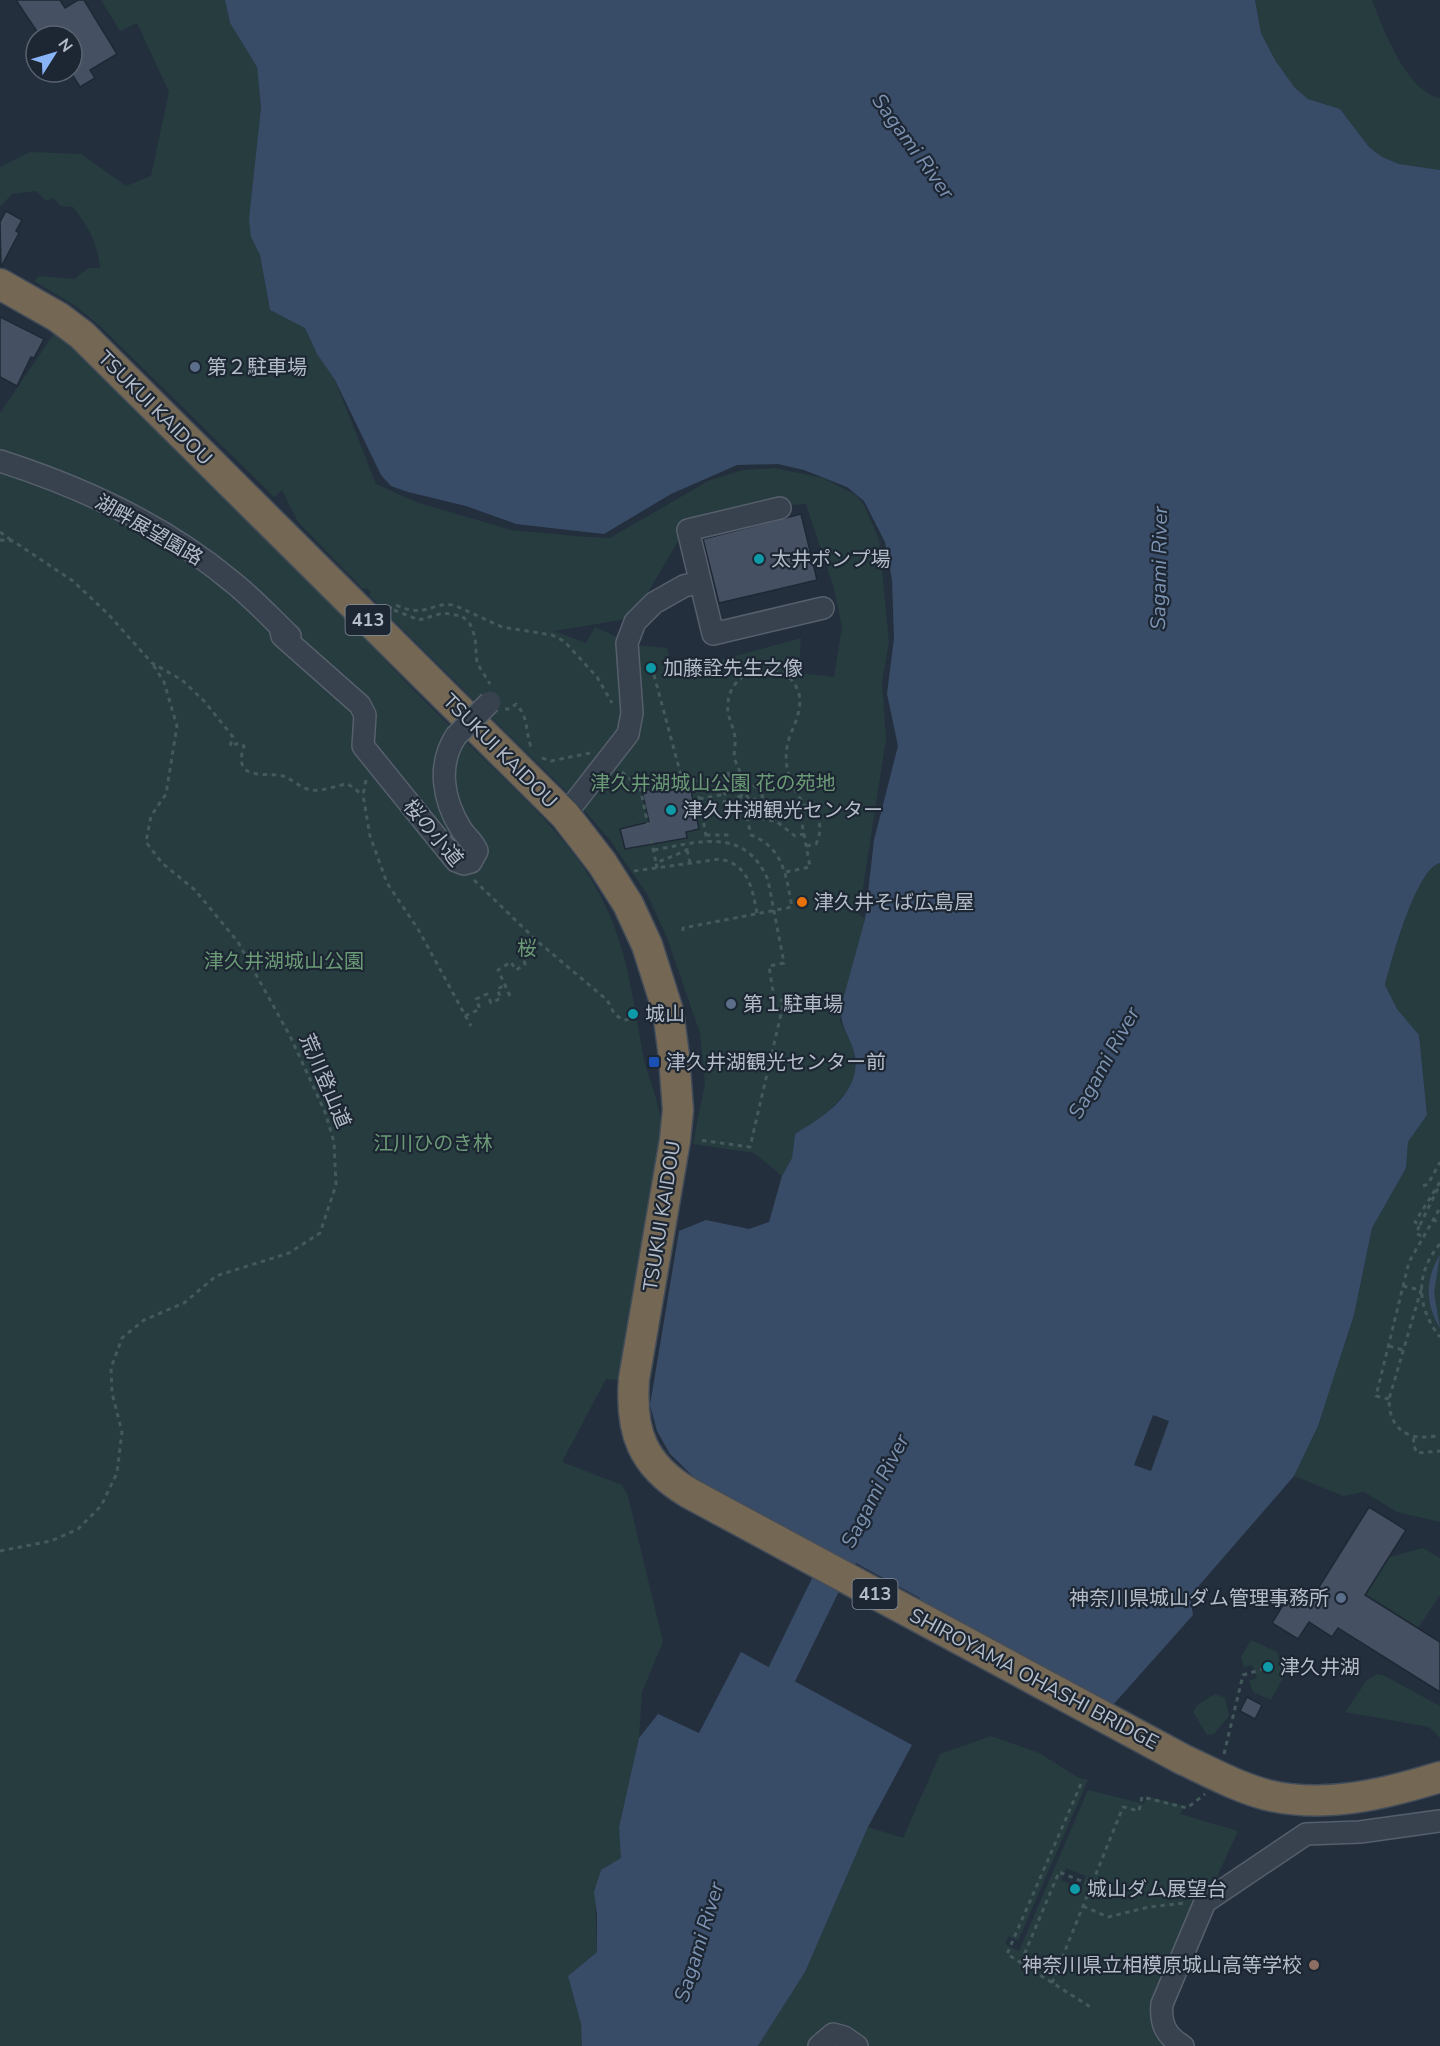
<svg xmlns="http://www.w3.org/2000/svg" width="1440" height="2046" font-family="'Nunito Sans','Noto Sans JP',sans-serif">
  <rect width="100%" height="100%" fill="#242f3e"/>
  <!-- green -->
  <path fill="#263c3f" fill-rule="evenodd" d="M101,0h124l5,23 27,44 4,40 -10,130 9,17 10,56 35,17 12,27 18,26 41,104 40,18 95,28 76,7 23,1 98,-57 34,-11 32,-2 49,10 33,17 8,10 15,34 10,103 -7,39 4,58 -27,175 6,5 -25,101 13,28 3,30 -10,15 -23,24 -28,17 -3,24 -10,18 -28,-23 -61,-9 12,-61 -5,-50 -33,-95 -20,-44 -37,-54 -34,-39 -191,-189 -16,-17 2,-3 -4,-4 -4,1 -65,-67 -16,-32 -8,7 -171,-168 -26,-22 -43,-26 5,-5 35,3 15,-11h11c-3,-26 -11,-40 -27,-61l-12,-1 -9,-8 -6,3 -10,-10 -24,3 -12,13v-40l30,-15 51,2 45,32 25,-10 18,-84 -32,-69 -17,8zM806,504l27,81 9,42 -8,50 -35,-4 2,-35 -127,35 -7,-25 -33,-3 -39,-18 -9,16 -32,-12 79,-13 57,-97 64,-13z
    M1255,0h117c11,29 35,92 68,98v72l-41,-6 -17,-7 -13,-10 -29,-38 -32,-10 -13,-11 -20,-28 -14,-27z
    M55,332l56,52 253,253c39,44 82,85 125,127 46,45 96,91 121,152 18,42 24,89 32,133 4,27 21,57 19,84l-42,247 -13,-1 -44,83 60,23 6,11 35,146 -21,50 -3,46 -20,89 3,31 -21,12c-9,28 -4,53 -4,82l-29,24 13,48 1,22h-582v-1633z
    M1440,863v659l-43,-10 -33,-20 -21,4 -49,-20 24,-50 36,-111 18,-87 34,-60 2,-26 19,-27 -8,-80 -22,-26 -12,-24c6,-23 31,-117 55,-122z
    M1423,1548l17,10v37l-22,33 -53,-33 24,-38z
    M1251,1640l26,12 8,22 -14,26 -18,-8 -4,-11 8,-3 -5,-13 -8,2 -3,-10z
    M1377,1674l6,1 57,31v32l-11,-11 -84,-15 22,-32z
    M1215,1694l10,4 4,18 -15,18 -7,1 -14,-23 4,-7z
    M991,1736l48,17 40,25 9,2 -70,161 -9,-5 -4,8 14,7 69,-161 56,14 3,-8 38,10 -5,8 58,17 -84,183 19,32h-415l47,-74 63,-145 35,11 37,-84zM1066,1868l20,8 -5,13 -20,-9z"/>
  <!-- water -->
  <path fill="#394c67" d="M225,0h1030l6,33 14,27 20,28 13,11 32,10 29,38 13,10 17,7 41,6v693c-24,5 -49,99 -55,122l12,24 22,26 8,80 -19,27 -2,26 -34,60 -18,87 -36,111 -24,50 -104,120 3,19 -81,91 -193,-105 1,-3 -64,-35 -2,3 -155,-84 -29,-28 -13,-23 -7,-26 29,-174 27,-11 43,9 20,-7 13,-46 10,-18 3,-24c32,-19 73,-46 57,-88 -6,-15 -12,-23 -11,-39l24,-88 9,-79 24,-94 -11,-52 7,-56 -2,-58 -7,-38 -21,-41 -17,-14 -43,-17 -26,-6 -41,1 -66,29 -67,40 -88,-10 -50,-18 -58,-14 -17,-6 -10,-11 -46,-95 -18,-26 -12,-26 -35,-18 -10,-55 -9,-18 -2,-18 12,-111 -4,-41 -27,-44z
    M1440,1255l-6,38 6,35c-15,-24 -15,-50 0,-73z
    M741,1652l171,93 -44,82 -63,145 -47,74h-176l-1,-22 -13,-48 29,-24v-37l-3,-23 7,-22 20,-12 -2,-31 20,-89 19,-24 41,19z"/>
  <!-- pier -->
  <path fill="#242f3e" d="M1153,1415l16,6 -18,50 -17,-6z"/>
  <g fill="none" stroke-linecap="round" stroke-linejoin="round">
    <!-- river -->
    <path stroke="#394c67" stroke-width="30" d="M769,1713l10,-33 65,-133"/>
  </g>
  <!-- building -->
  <path fill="#455162" stroke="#1f2835" stroke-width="1.5" d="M16,0h44l5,8 13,-8h6l33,54 -27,16 5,8 -15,9 -8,-13v-38h-32z
    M6,211l16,9 -6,11 3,2 -18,34 -1,-45z
    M0,317l44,22 -10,19 -3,-1 -14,29 -17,-9z
    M801,514l16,66 -98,23 -16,-64z
    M689,781l10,48 -13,3 1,6 -62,11 -5,-20 29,-7 -7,-31z
    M1369,1507l37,23 -41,65 75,47v50l-102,-64 -6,9 -23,-15 -11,17 -26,-16 21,-34 18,11z
    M1247,1697l15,8 -7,14 -15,-8z"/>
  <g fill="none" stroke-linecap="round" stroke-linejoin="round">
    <!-- minor casing -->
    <g stroke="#565f6c" stroke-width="24">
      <path id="minor" d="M0,461c81,26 164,64 230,119 22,17 40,37 60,56
        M780,508l-92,22 25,104 110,-26
        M280,627l2,9 78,69 5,10 -2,31 93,115 8,3 7,-2 6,-11c-3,-9 -11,-14 -16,-22 -18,-29 -24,-64 -5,-93
        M565,815l63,-81 4,-21 -5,-70 8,-21 19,-19 30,-17 16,-4
        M819,2046l14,-12 11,3 13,9
        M1183,2046c-17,-10 -23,-22 -21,-42l43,-102 101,-68 54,-2 80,-11"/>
    </g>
    <!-- highway casing -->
    <g stroke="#434c59" stroke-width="33">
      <path id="highway" d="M0,284l58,33 24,18 483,480 37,48 26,41 19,41 21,66 6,45 4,54 -3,30 -41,239c-4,53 8,86 55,114l493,266c28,13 55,28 85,36 58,14 118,-1 173,-18"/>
    </g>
    <!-- path -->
    <path stroke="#44595c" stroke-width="3" stroke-dasharray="4.5 4.5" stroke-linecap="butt" d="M0,532l11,8
      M0,540l13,1 60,40 35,33 44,49 30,17 23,22 28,35 -3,9 9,-3 5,3c-13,39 27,24 42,31 8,4 15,11 25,13 12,2 25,-5 37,-6l15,11
      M388,609l8,-4c31,14 33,-3 58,0l48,22 50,8 12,6 33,36 15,26
      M394,610l25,10 24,-7 19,3 8,8 5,13 2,26 13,21
      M654,675l28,104
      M505,709h5l6,-5c13,14 9,26 15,43
      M542,758l9,3 39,-8
      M622,772l18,15 55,-10 12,64
      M728,772l9,25 9,-2 5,6 13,-5
      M716,775l9,19 -2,22
      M366,780l-3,15 7,41 17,47 31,46 53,97
      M720,781l10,-5
      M753,785c10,7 16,18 9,30l3,5 11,1 19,15 9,-2
      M640,787l9,43
      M699,799l26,-5
      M706,835h25
      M651,839l5,24
      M654,850c45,-8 91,-24 114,30l16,83 -15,3 5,32 10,3 -34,146 -51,-7
      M687,850l3,13
      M657,868l-1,-5 31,-13v-5
      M634,871l86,-12c29,6 32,29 37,54
      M786,872l24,-5 -11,-60 11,-2c10,12 13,24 6,39l-10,2
      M474,880l62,60 71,60 8,15 9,5 18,-3
      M683,931v-3l109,-21c-6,-31 -8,-59 -41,-72l-4,-17 -10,-11c10,-22 6,-27 -2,-47 -2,-7 1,-16 0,-23 -2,-13 -9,-21 -7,-35 4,-37 60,-47 71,-8 3,14 -3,27 -8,39 -11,28 -2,50 14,73
      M510,996l-12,-26 13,-8 5,8 9,-6 -5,-15 12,-13
      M465,1016l15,-7 -4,-10 11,-5 4,9 10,-5 -4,-9 8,-4
      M1423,1186l5,-2 12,-22
      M1433,1219l7,5
      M1420,1225l20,-41
      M1421,1236l-5,-3 4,-8 -5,-3 25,-40
      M1440,1244c-25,29 -24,63 0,93
      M1403,1286l18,4 -32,109c0,33 22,43 51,36
      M1389,1346l14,4
      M1389,1399l-13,-3 33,-134 31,-54
      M1414,1438l-1,6 4,9 23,-2
      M0,1551l51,-10 27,-12 23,-23 16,-33 5,-41 -10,-39 -1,-25 11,-30 22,-18 40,-17 32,-27 73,-23 31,-20 16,-48 -2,-43 -9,-30 -35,-76 -52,-94 -43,-52 -33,-27 -16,-21 5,-26 15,-22 11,-68 -13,-44 -12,-19
      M1224,1754l19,-79 20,-6
      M1081,1784l-74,170 85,54
      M1083,1906l25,11 41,-10 36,-4
      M1021,1962l38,-90 32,13
      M1052,1983l71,-176 16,4 3,-14 45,11 18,-14"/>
    <!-- minor -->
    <use href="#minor" stroke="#38414e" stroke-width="21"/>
    <!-- highway -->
    <use href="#highway" stroke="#746855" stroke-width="30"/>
    <!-- minor-bridge casing -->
    <g stroke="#565f6c" stroke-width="24" stroke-linecap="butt">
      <path id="minor-bridge" d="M456,736l34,-34"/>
    </g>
    <!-- minor-bridge -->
    <use href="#minor-bridge" stroke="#38414e" stroke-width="21"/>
  </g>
  <!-- markers -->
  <g fill="#5c6f8a" stroke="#1d2633" stroke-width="2">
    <circle cx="195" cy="367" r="6"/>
    <circle cx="731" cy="1004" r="6"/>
    <circle cx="1341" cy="1598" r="6"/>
  </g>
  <g fill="#0f9aa8" stroke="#1d2633" stroke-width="2">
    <circle cx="759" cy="559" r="6"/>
    <circle cx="651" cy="668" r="6"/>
    <circle cx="671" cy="810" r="6"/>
    <circle cx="633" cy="1014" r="6"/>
    <circle cx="1268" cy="1667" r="6"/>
    <circle cx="1075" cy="1889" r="6"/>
  </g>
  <circle fill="#e8710a" stroke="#1d2633" stroke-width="2" cx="802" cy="902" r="6"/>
  <rect fill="#1a4fb4" stroke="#1d2633" stroke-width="2" x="648" y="1056" width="12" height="12" rx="3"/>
  <circle fill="#8d6e63" stroke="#1d2633" stroke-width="2" cx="1314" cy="1965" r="6"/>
  <g text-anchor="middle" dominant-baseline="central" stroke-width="4.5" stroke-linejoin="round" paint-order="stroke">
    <!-- shield labels -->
    <g fill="#1d2633" stroke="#878f9c" stroke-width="1.5">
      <rect x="345.5" y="605" width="45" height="30" rx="4.5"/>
      <rect x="852.5" y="1579" width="45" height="30" rx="4.5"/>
    </g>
    <g font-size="18" font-weight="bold" fill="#b4bcc9">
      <text x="368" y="620">413</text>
      <text x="875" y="1594">413</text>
    </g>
    <!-- poi labels -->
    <g font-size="20" fill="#b4bcc9" stroke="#1d2633" text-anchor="start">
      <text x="207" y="367">第２駐車場</text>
      <text x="771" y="559">太井ポンプ場</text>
      <text x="663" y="668">加藤詮先生之像</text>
      <text x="683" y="810">津久井湖観光センター</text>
      <text x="814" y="902">津久井そば広島屋</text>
      <text x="743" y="1004">第１駐車場</text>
      <text x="645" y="1014">城山</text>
      <text x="666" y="1062">津久井湖観光センター前</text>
      <text x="1329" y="1598" text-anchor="end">神奈川県城山ダム管理事務所</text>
      <text x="1280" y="1667">津久井湖</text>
      <text x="1087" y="1889">城山ダム展望台</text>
      <text x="1302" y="1965" text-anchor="end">神奈川県立相模原城山高等学校</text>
    </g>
    <!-- street labels -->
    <g font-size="20" fill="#b4bcc9" stroke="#1d2633">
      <text transform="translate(155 408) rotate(45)">TSUKUI KAIDOU</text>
      <text transform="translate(149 530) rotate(30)">湖畔展望園路</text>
      <text transform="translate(500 751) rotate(45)">TSUKUI KAIDOU</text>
      <text transform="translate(433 833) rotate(50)">桜の小道</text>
      <text transform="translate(325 1081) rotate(67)">荒川登山道</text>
      <text transform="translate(662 1216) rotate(-81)">TSUKUI KAIDOU</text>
      <text transform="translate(1034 1679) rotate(28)">SHIROYAMA OHASHI BRIDGE</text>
    </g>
    <!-- park labels -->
    <g font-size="20" fill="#6b9a76" stroke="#1d2633">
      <text x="713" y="783">津久井湖城山公園 花の苑地</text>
      <text x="527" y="948">桜</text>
      <text x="284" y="961">津久井湖城山公園</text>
      <text x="433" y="1143">江川ひのき林</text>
    </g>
    <!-- water labels -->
    <g font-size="21" font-style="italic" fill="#7c92b1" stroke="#1d2633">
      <text transform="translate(913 146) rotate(54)">Sagami River</text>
      <text transform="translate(1159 568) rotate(-89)">Sagami River</text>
      <text transform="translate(1104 1063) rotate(-61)">Sagami River</text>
      <text transform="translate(875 1491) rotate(-63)">Sagami River</text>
      <text transform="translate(699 1942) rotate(-73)">Sagami River</text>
    </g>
  </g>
  <!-- north arrow -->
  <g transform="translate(54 54) rotate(53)"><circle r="28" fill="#1d2633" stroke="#59626f" stroke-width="1.5"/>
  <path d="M0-4.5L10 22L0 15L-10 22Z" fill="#8ab4f8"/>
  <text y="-9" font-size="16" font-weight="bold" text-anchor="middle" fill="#b4bcc9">N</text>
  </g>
</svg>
